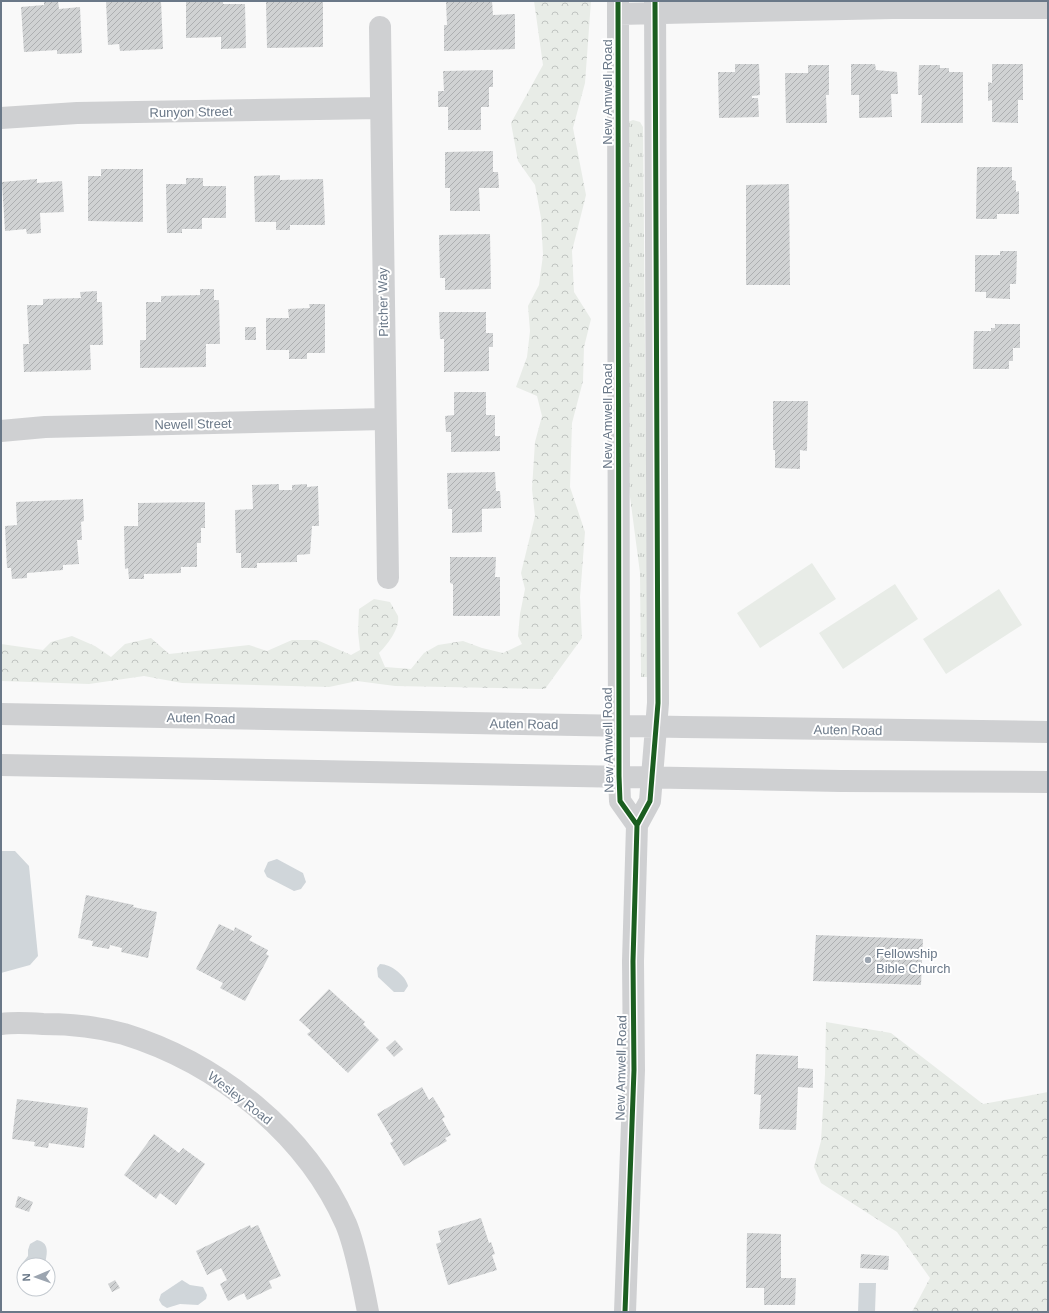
<svg xmlns="http://www.w3.org/2000/svg" width="1049" height="1313" font-family="Arial,sans-serif">
  <defs>
    <pattern id="grass-tufts" width="24" height="20" patternUnits="userSpaceOnUse"><rect width="24" height="20" fill="#e8ece7"/><path d="M3 7l-1-3M5 7V3M7 7l1-3M15 17l-1-3M17 17v-4M19 17l1-3" fill="none" stroke="#c0c4c1"/></pattern>
    <pattern id="forest-crowns" width="20" height="18" patternUnits="userSpaceOnUse"><rect width="20" height="18" fill="#e8ece7"/><path d="M2 6a3 3 0 1 1 6 0M12 15a3 3 0 1 1 6 0" fill="none" stroke="#c0c4c1"/></pattern>
    <pattern id="building-hatch" width="6" height="6" patternUnits="userSpaceOnUse"><rect width="6" height="6" fill="#d0d2d3"/><path d="M-1 1l2-2M0 6l6-6M5 7l2-2" fill="none" stroke="#adafb1"/></pattern>
  </defs>
  <rect width="100%" height="100%" fill="#f9f9f9"/>
  <!-- grass -->
  <path fill="url(#grass-tufts)" d="M633,120l7,2 3,5 5,550h-7l-1,-104 -11,-84 -1,-367z"/>
  <!-- forest -->
  <path fill="url(#forest-crowns)" d="M534,1h57l-6,82 -12,45 13,67 -14,56 2,41 17,27 -7,28 -1,34 -11,42 -2,64 15,45 -5,65 2,41 -37,51 -150,-3 -38,-5 -28,6 -147,-4 -38,-7 -55,8 -88,-3v-37l42,6 8,-8 21,-6 23,10 16,11 14,-13 26,-6 18,16 80,-9 18,6 25,-11h25l34,15 9,-5 -2,-18 1,-23 15,-10 16,3c2,4 6,10 8,14 2,13 -11,29 -19,37l6,14 26,2 13,-16 14,-8 25,-4 19,7 21,5 19,-9 -4,-8 2,-22 5,-25 -4,-16 14,-57 -3,-27 3,-47 7,-26 -5,-20 -21,-9 11,-30 3,-26 -2,-25 11,-21 4,-30 -2,-37 -6,-33 -17,-24 -7,-38 32,-58z
    M826,1022l65,11 92,71 65,-12v220h-136l18,-34 -33,-46 -76,-49 -7,-16 7,-26 4,-67z"/>
  <!-- pitch -->
  <path fill="#e8ece7" d="M812,563l24,36 -76,49 -23,-35z
    M895,584l23,35 -75,50 -24,-36z
    M999,589l23,36 -76,49 -23,-35z"/>
  <!-- water -->
  <path fill="#d0d6da" d="M1,851h14l14,15 9,90 -8,9 -29,8z
    M277,859l26,14 3,9 -5,7 -7,2 -27,-14 -3,-6 4,-9z
    M380,964c11,0 26,12 28,22l-4,6h-10l-16,-15 -1,-9z
    M37,1240c13,3 10,13 8,24l-21,1v8l-3,-8 7,-9v-6l2,-6z
    M182,1280l8,5 13,2 4,8 -1,4 -8,6 -18,-1 -13,4 -5,-3 -3,-5 2,-6z
    M859,1283h17l-1,29h-17z"/>
  <!-- building -->
  <path fill="url(#building-hatch)" d="M58,1l1,8 21,-2 2,46 -25,1v-4l-33,2 -3,-45 23,-2v-3z
    M106,1h55l2,48 -43,2 -1,-7 -11,1z
    M186,1h37v3h22l1,44 -25,1v-12l-35,1z
    M266,1h57v46l-56,1z
    M446,1h46l1,14 22,-1v35l-71,2v-26h3z
    M735,64h24l1,31 -8,1v2h6l1,19 -40,1 -1,-46h17z
    M851,64h24l1,6 21,2 1,22h-7l1,23 -33,1v-23h-8z
    M992,64h31v36h-5v23l-26,-1v-22l-4,1v-19l4,1z
    M808,65h21v30h-3l1,28h-41l-1,-50h23z
    M919,65h21v3h9v4h14v51h-42l1,-28h-4z
    M493,70v17h-4v20h-8v23h-33v-23h-10v-16h6l-1,-20z
    M493,151v21h5l1,16h-20l1,23h-30v-23h-5v-36z
    M977,167h35v13l4,1v11l3,-1v23h-22v5h-21z
    M101,169h42v53l-55,-1v-45h13z
    M280,175v5l43,-1 2,46h-35v5h-14v-8h-21l-1,-46z
    M186,178h17v8h23v32h-24v11h-20v4h-15l-1,-49h20z
    M37,179v4l25,-2 2,31 -24,1 1,20 -14,1 -1,-5 -21,2 -3,-49z
    M789,184l1,101h-44v-100z
    M490,234l1,55 -46,1v-12h-5l-1,-43z
    M1000,251h17l-1,33h-6v15l-24,-1v-6h-11v-37h25z
    M200,289h14v11h5l1,44h-14v23l-66,1v-28h6v-38h15v-6l39,-1z
    M97,291v11h5l1,43h-13l1,25 -67,2 -1,-28h6l-2,-39h16v-6l38,-1 -1,-6z
    M309,304h16v49h-18v6h-18v-9h-23v-32h23l-1,-9 22,-1z
    M439,312h47v21h7v14h-4v24l-45,1v-33h-4z
    M995,324h25v24h-7v13h-4v8h-36l1,-38h17v-3h4z
    M245,327h11v13h-11z
    M454,392h32v23h9v21h5v15l-49,1v-20h-5l-1,-16 9,-1z
    M773,401h35l-1,50 -7,-1v19l-25,-1v-18h-2z
    M495,472l1,19h4l1,17 -19,1v23l-30,1v-24h-4l-1,-36z
    M279,484v6h13v-5l15,-1v3l11,-1 1,40h-7l-2,28 -13,1v7l-40,1v5h-16v-15h-5l-1,-43 18,-1 -1,-24z
    M83,499l1,22 -3,1 1,18h-5l2,24 -16,1v5l-36,3v5l-15,1 -1,-11h-4l-2,-42 12,-1 -1,-23z
    M205,502v26h-4v15h-4v24h-16v6l-37,1v5h-15l-1,-11 -3,1 -1,-43h14v-23z
    M450,557h46l-1,20h5v39h-47v-32l-3,-1z
    M86,895l48,10 -1,2 24,5 -9,46 -27,-6 1,-4 -12,-3 -1,4 -17,-3 1,-5 -15,-3z
    M219,924l15,7 1,-4 17,9 -3,4 19,10 -2,4 3,2 -24,45 -25,-13 3,-5 -27,-14z
    M816,935l107,4 -2,46 -108,-4z
    M329,989l36,33 -2,2 16,16 -31,33 -41,-39 4,-3 -12,-11z
    M395,1040l8,9 -9,8 -8,-9z
    M756,1054l42,2v12l15,1v19l-15,-1 -2,43 -37,-1 2,-34 -7,-1z
    M422,1087l7,13 4,-3 12,20 -3,2 9,16 -6,3 2,3 -43,25 -14,-23 3,-2 -16,-27z
    M17,1099l71,9 -4,40 -35,-5 -1,5 -14,-2 1,-4 -23,-3z
    M154,1134l25,19 4,-5 22,16 -29,41 -16,-12 -4,6 -32,-24z
    M18,1196l15,6 -4,10 -14,-5z
    M481,1218l8,25 2,-1 4,12 -3,1 5,15 -49,15 -12,-41 5,-2 -3,-11z
    M250,1225l1,3 7,-3 23,51 -12,5 3,7 -25,12 -3,-7 -16,8 -8,-17 7,-4 -6,-12 -14,7 -11,-24z
    M747,1233l34,1v44h15l-1,27h-31v-17h-18z
    M861,1254l28,2 -1,14 -28,-2z
    M115,1280l5,8 -8,4 -4,-8z"/>
  <g fill="none" stroke-linecap="round" stroke-linejoin="round">
    <!-- minor -->
    <path stroke="#cfd0d2" stroke-width="22" d="M618,1l1,775 1,25 17,24
      M618,14l275,-6h155
      M380,27l8,551
      M1,118l76,-5 304,-5
      M1,431l44,-4 340,-8
      M1,714l682,13 365,5
      M1,765l840,16 207,1
      M1,1024c14,-2 28,-1 42,0 27,0 56,3 81,10 94,29 182,99 222,190 10,24 17,62 22,88
      M625,1312l9,-242 -1,-109 4,-136 13,-24 8,-98 -3,-702"/>
    <!-- cycleway casing -->
    <g stroke="#fff" stroke-width="8">
      <path id="cycleway" d="M618,1l1,775 1,25 17,24
        M625,1312l9,-242 -1,-109 4,-136 13,-24 8,-98 -3,-702"/>
    </g>
    <!-- cycleway -->
    <use href="#cycleway" stroke="#1b5e20" stroke-width="5"/>
  </g>
  <!-- markers -->
  <circle fill="#9ca5b0" stroke="#fff" stroke-width="1.5" cx="868" cy="960" r="4"/>
  <g text-anchor="middle" dominant-baseline="central" stroke-width="4" stroke-linejoin="round" paint-order="stroke">
    <!-- street labels -->
    <g font-size="13" fill="#6a7888" stroke="#fff">
      <text transform="translate(607 92) rotate(-90)">New Amwell Road</text>
      <text transform="translate(191 112) rotate(-1)">Runyon Street</text>
      <text transform="translate(383 302) rotate(-91)">Pitcher Way</text>
      <text transform="translate(607 416) rotate(-90)">New Amwell Road</text>
      <text transform="translate(193 424) rotate(-1)">Newell Street</text>
      <text transform="translate(201 718) rotate(1)">Auten Road</text>
      <text transform="translate(524 724) rotate(1)">Auten Road</text>
      <text transform="translate(848 730) rotate(1)">Auten Road</text>
      <text transform="translate(608 740) rotate(-91)">New Amwell Road</text>
      <text transform="translate(621 1068) rotate(-89)">New Amwell Road</text>
      <text transform="translate(240 1098) rotate(38)">Wesley Road</text>
    </g>
    <!-- poi labels -->
    <g font-size="13" fill="#6a7888" stroke="#fff" text-anchor="start">
      <text x="876" y="953">Fellowship<tspan x="876" dy="15">Bible Church</tspan></text>
    </g>
  </g>
  <!-- border -->
  <rect width="1049" height="1313" fill="none" stroke="#6a7888" stroke-width="4"/>
  <!-- north arrow -->
  <g transform="translate(36 1277) rotate(268)"><circle r="19" fill="#ffffff" stroke="#c3c9cf"/>
  <path d="M0-3L7 15L0 10L-7 15Z" fill="#9ca5b0"/>
  <text y="-6" font-size="11" font-weight="bold" text-anchor="middle" fill="#6a7888">N</text>
  </g>
</svg>
